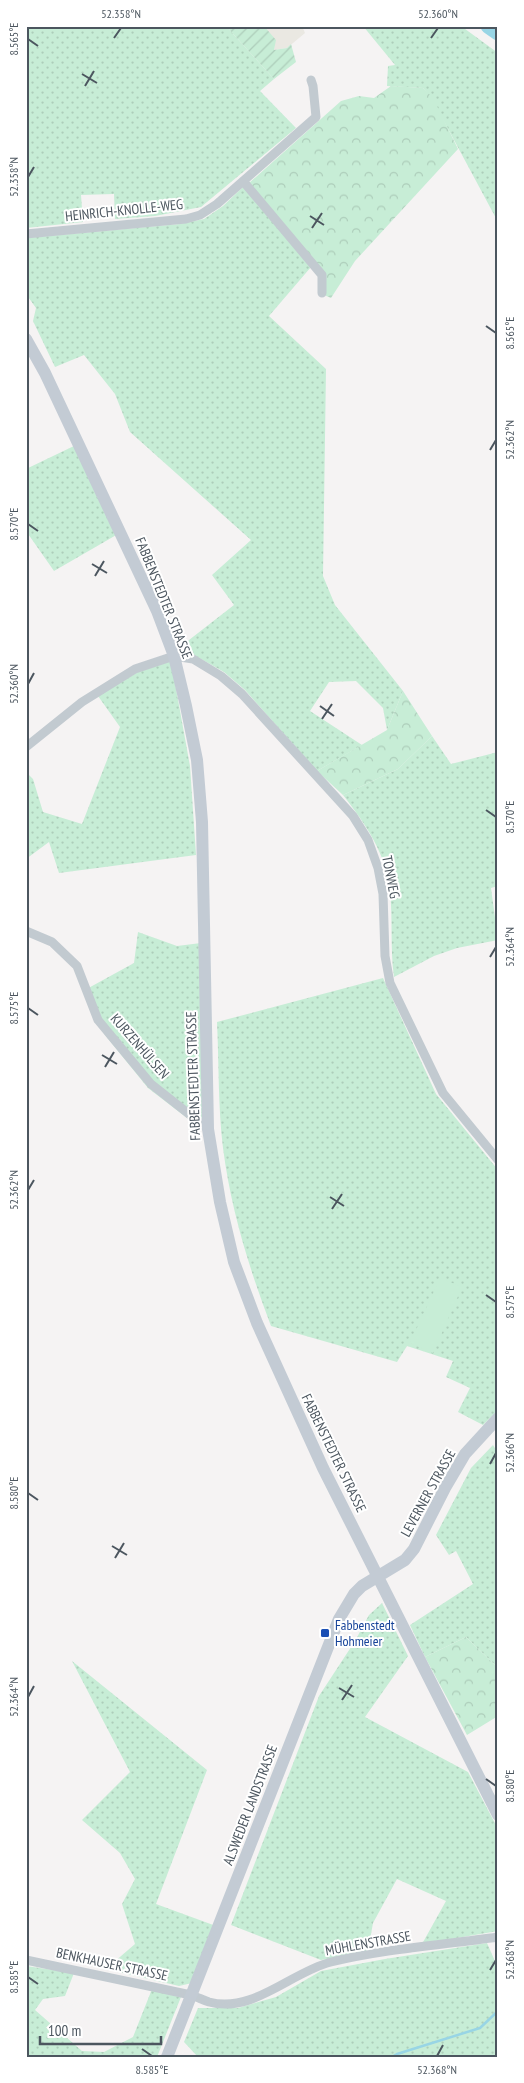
<svg xmlns="http://www.w3.org/2000/svg" width="524" height="2083" font-family="'PT Sans Narrow',sans-serif">
  <defs>
    <pattern id="grass-dots" width="8" height="8" patternUnits="userSpaceOnUse" patternTransform="scale(1.25)"><rect width="8" height="8" fill="#c7edd6"/><path d="M2 2h.1M6 6h.1" fill="none" stroke="#adcdba" stroke-width="1.8" stroke-linecap="round"/></pattern>
    <pattern id="forest-crowns" width="20" height="18" patternUnits="userSpaceOnUse" patternTransform="scale(1.25)"><rect width="20" height="18" fill="#c7edd6"/><path d="M2 6a3 3 0 1 1 6 0M12 15a3 3 0 1 1 6 0" fill="none" stroke="#adcdba"/></pattern>
    <pattern id="garden-furrows" width="10" height="10" patternUnits="userSpaceOnUse" patternTransform="scale(1.25)"><rect width="10" height="10" fill="#c7edd6"/><path d="M-1 1l2-2M0 10L10 0M9 11l2-2" fill="none" stroke="#adcdba"/></pattern>
  </defs>
  <rect width="100%" height="100%" fill="#f5f3f3"/>
  <!-- commercial -->
  <path fill="#eae8e2" d="M264,26h38l3,7 -18,15 -13,2 1,-10z"/>
  <!-- grass -->
  <path fill="url(#grass-dots)" d="M26,26h200l48,53 -14,12 36,37 -95,79 -46,9 -40,3 -1,-25 -33,1 2,27 -57,6z
    M363,26h98l37,27v169l-66,-123 -9,-11 -36,-2 1,-20 7,-1z
    M244,186l67,81 -42,49 57,53 -3,207 12,29 68,86 -16,39 -4,-22 -27,-27 -27,1 -19,29 52,34 -45,26 -72,-81 -21,-18 -44,-25 54,-42 -22,-30 39,-35 -121,-108 -15,-38 -31,-39 -29,12 -22,-46 3,-13 -10,-14v-56l154,-14 24,-5 19,-13z
    M76,445l42,89 -64,37 -28,-40v-62z
    M171,661l19,105 6,89 -137,18 -10,-31 -23,17v-87l7,7 10,33 39,12 38,-97 -22,-31 40,-24z
    M432,736l19,28 47,-12v134l-7,2 7,52 -41,8 -23,8 -40,21c-4,-29 -1,-57 -4,-86 -3,-36 -25,-68 -47,-96l55,-26z
    M138,932l39,14 24,-3 3,177 -8,5 -48,-37 -43,-53 -22,-44 51,-28z
    M383,978l53,116 62,76v240l-15,15 -25,-13 12,-24 -24,-11 7,-16 -46,-15 -10,16 -126,-36c-22,-58 -40,-116 -48,-178 -5,-41 -4,-84 -6,-126z
    M493,1445l5,8v215l-32,-31 -41,20 -15,-32 63,-41 -17,-33 -7,4 -13,-20 35,-67z
    M382,1603l26,53 -43,61 103,55 30,57v102l-76,13 24,-43 -49,-22 -24,44 -5,28 -47,9 -90,-35 88,-229 36,-55 14,-26z
    M72,1661l135,109 -51,134 60,22 -24,57 -13,3 -73,-17 29,-25 -13,-40 13,-25 -15,-26 -38,-33 48,-48z
    M487,1943l11,25v89h-300l-14,-15 14,-34h40l38,-11 45,-26 64,-12z
    M26,1966l48,7 -9,23 -22,3 -8,11 47,41 22,1 29,-15 19,-48 29,8 -24,60h-131z"/>
  <!-- forest -->
  <path fill="url(#forest-crowns)" d="M391,86l32,2 10,10 25,51 -103,112 -24,37 -7,-3v-19l-76,-92 93,-83 18,-5 15,2z
    M403,691l29,45 -34,33 -55,26 -26,-24 70,-41z
    M466,1637l32,31v48l-31,19 -42,-78z"/>
  <!-- garden -->
  <path fill="url(#garden-furrows)" d="M226,26h38l12,14 -2,10 13,-2 4,-4 5,18 -22,17z"/>
  <!-- pitch -->
  <path fill="#c7edd6" d="M440,1278l22,9 -29,66 -23,-10z"/>
  <g fill="none" stroke-linecap="round" stroke-linejoin="round">
    <!-- stream -->
    <path stroke="#98d5e5" stroke-width="2.5" d="M392,2057l5,-3 83,-26 18,-17"/>
    <!-- river -->
    <path stroke="#98d5e5" stroke-width="15" d="M488,26l10,7"/>
    <!-- street -->
    <path stroke="#c2cad0" stroke-width="9" d="M243,181l79,94v18
      M26,234l160,-15 14,-4 17,-11 99,-87 -3,-31 -2,-6
      M26,747l56,-45 53,-33 39,-13 19,3 28,17 21,18 111,122 15,24 10,28 5,26 2,62 5,27 53,110 55,67
      M26,931l26,11 25,24 21,54 53,64 57,45
      M26,1960l165,35c6,2 12,5 18,7 44,12 82,-30 122,-40 54,-13 111,-17 167,-25"/>
    <!-- secondary -->
    <path stroke="#c3cbd4" stroke-width="12" d="M26,339l19,34 112,238 17,45 12,50 11,54 5,62 6,307 12,73 14,60 23,61 66,145 175,347
      M167,2057l172,-438 15,-25 8,-8 43,-26 9,-11 31,-61 20,-34 33,-36"/>
  </g>
  <!-- ticks -->
  <path fill="none" stroke="#4c565f" stroke-width="2" d="M114,38l7,-10M431,38l7,-10M28,39l10,7M82,74l15,9M85,86l9,-15M28,177l6,-10M310,216l14,9M312,228l10,-15M486,326l10,7M490,450l6,-10M28,524l10,7M92,564l15,9M95,576l9,-15M28,684l6,-11M320,706l14,10M322,719l10,-15M486,810l10,7M490,957l6,-10M28,1008l10,7M102,1055l15,9M105,1067l9,-15M28,1190l6,-10M330,1197l14,9M332,1209l10,-15M486,1295l10,7M490,1464l6,-11M28,1493l10,7M112,1546l15,9M115,1558l9,-15M339,1688l15,9M28,1697l6,-11M342,1700l10,-15M486,1779l10,7M490,1970l6,-10M28,1977l10,7M142,2049l10,7M437,2056l6,-11"/>
  <!-- markers -->
  <rect fill="#1a4fb4" stroke="#fff" stroke-width="2" x="320" y="1628" width="10" height="10" rx="2.5"/>
  <g text-anchor="middle" dominant-baseline="central" stroke-width="4" stroke-linejoin="round" paint-order="stroke">
    <!-- street labels -->
    <g font-size="14" fill="#4c565f" stroke="#fff">
      <text transform="translate(124 210) rotate(-6)">HEINRICH-KNOLLE-WEG</text>
      <text transform="translate(164 598) rotate(68)">FABBENSTEDTER STRASSE</text>
      <text transform="translate(391 877) rotate(79)">TONWEG</text>
      <text transform="translate(140 1046) rotate(49)">KURZENHÜLSEN</text>
      <text transform="translate(193 1076) rotate(-92)">FABBENSTEDTER STRASSE</text>
      <text transform="translate(334 1453) rotate(64)">FABBENSTEDTER STRASSE</text>
      <text transform="translate(428 1493) rotate(-61)">LEVERNER STRASSE</text>
      <text transform="translate(250 1805) rotate(-69)">ALSWEDER LANDSTRASSE</text>
      <text transform="translate(368 1943) rotate(-10)">MÜHLENSTRASSE</text>
      <text transform="translate(112 1964) rotate(12)">BENKHAUSER STRASSE</text>
    </g>
    <!-- transit labels -->
    <g font-size="14" fill="#164399" stroke="#fff" text-anchor="start">
      <text x="335" y="1625">Fabbenstedt<tspan x="335" dy="16">Hohmeier</tspan></text>
    </g>
  </g>
  <!-- border -->
  <rect width="524" height="2083" fill="none" stroke="#ffffff" stroke-width="55"/>
  <!-- scale -->
  <path d="M40 2036v8h121v-8" fill="none" stroke="#4c565f" stroke-width="2.5"/>
  <text x="48" y="2036" font-size="15" fill="#4c565f" stroke="#ffffff" stroke-width="4" paint-order="stroke">100 m</text>
  <rect x="28" y="28" width="468" height="2028" fill="none" stroke="#4c565f" stroke-width="2"/>
  <g font-size="12" text-anchor="middle" fill="#4c565f">
    <text x="121" y="18">52.358°N</text>
    <text x="438" y="18">52.360°N</text>
    <text transform="translate(14 39) rotate(-90)" y="4">8.565°E</text>
    <text transform="translate(14 177) rotate(-90)" y="4">52.358°N</text>
    <text transform="translate(510 333) rotate(-90)" y="4">8.565°E</text>
    <text transform="translate(510 440) rotate(-90)" y="4">52.362°N</text>
    <text transform="translate(14 524) rotate(-90)" y="4">8.570°E</text>
    <text transform="translate(14 684) rotate(-90)" y="4">52.360°N</text>
    <text transform="translate(510 817) rotate(-90)" y="4">8.570°E</text>
    <text transform="translate(510 947) rotate(-90)" y="4">52.364°N</text>
    <text transform="translate(14 1008) rotate(-90)" y="4">8.575°E</text>
    <text transform="translate(14 1190) rotate(-90)" y="4">52.362°N</text>
    <text transform="translate(510 1302) rotate(-90)" y="4">8.575°E</text>
    <text transform="translate(510 1453) rotate(-90)" y="4">52.366°N</text>
    <text transform="translate(14 1493) rotate(-90)" y="4">8.580°E</text>
    <text transform="translate(14 1697) rotate(-90)" y="4">52.364°N</text>
    <text transform="translate(510 1786) rotate(-90)" y="4">8.580°E</text>
    <text transform="translate(510 1960) rotate(-90)" y="4">52.368°N</text>
    <text transform="translate(14 1977) rotate(-90)" y="4">8.585°E</text>
    <text x="152" y="2074">8.585°E</text>
    <text x="437" y="2074">52.368°N</text>
  </g>
</svg>
